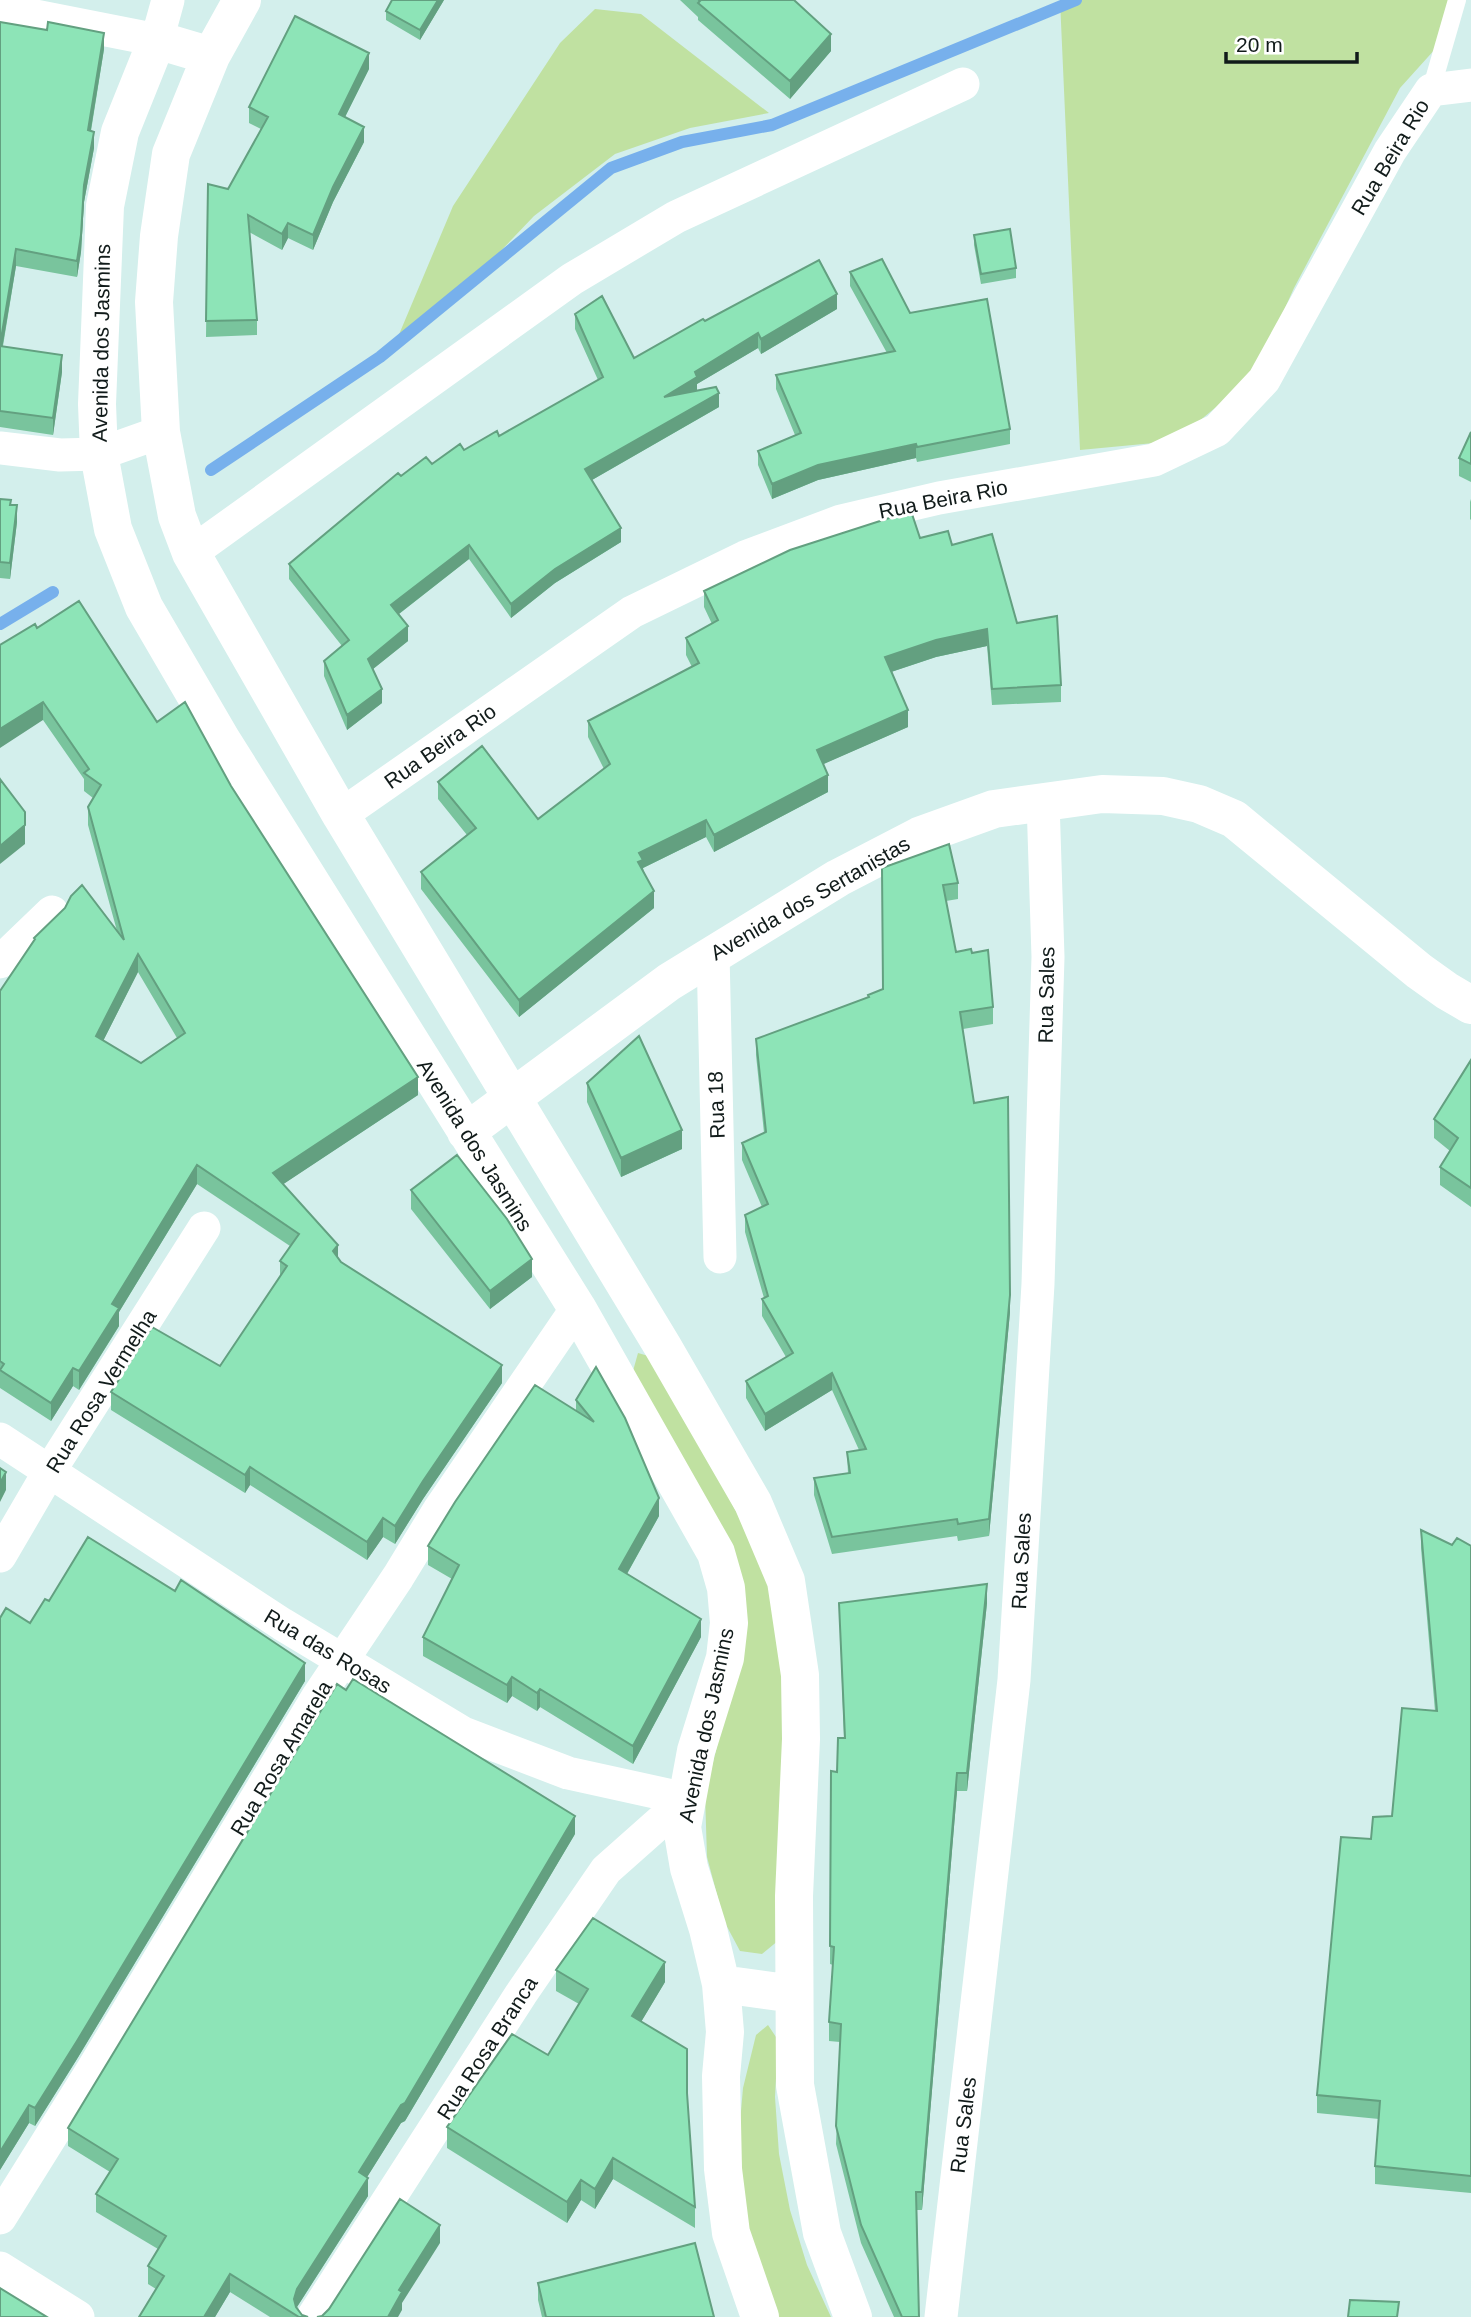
<svg xmlns="http://www.w3.org/2000/svg" width="1471" height="2317" font-family="Arial,sans-serif">
  <rect width="100%" height="100%" fill="#d3efec"/>
  <!-- green -->
  <path fill="#c0e1a1" d="M1060,0h391l-5,37 -46,51 -106,200 -39,87 -80,66 -95,9z
    M595,9l46,5 128,99 -79,15 -75,26 -81,62 -64,67 -75,61 58,-138 107,-163z
    M638,1353l14,4 120,220 12,89 -5,274 -17,14 -22,-3 -16,-30 -17,-64 -2,-63 33,-131 -105,-292z
    M768,2025l10,15 -3,57 4,57 11,56 17,55 24,52h-56l-29,-91 -7,-92 4,-46 13,-53z"/>
  <g fill="none" stroke-linecap="round" stroke-linejoin="round">
    <!-- stream -->
    <path stroke="#77b0ec" stroke-width="12" d="M211,470l169,-113 231,-189 71,-26 90,-17 304,-125
      M0,624l53,-32"/>
    <!-- lane -->
    <path stroke="#fff" stroke-width="18" d="M1431,90l26,-90"/>
    <!-- street -->
    <path stroke="#fff" stroke-width="33" d="M0,9l157,31 11,-40
      M0,448l60,7 39,-1 62,-22
      M191,553l381,-274 104,-62 287,-133
      M341,815l291,-203 113,-55 96,-36 98,-23 215,-38 63,-30 47,-50 126,-229 41,-61 40,-5
      M713,953l7,304
      M0,962l52,-50
      M0,1439l282,185 181,109 105,40 118,26
      M0,1556l49,-84 155,-244
      M0,2218l93,-149 224,-371 81,-121 41,-67 138,-202
      M0,2268l78,49
      M313,2317l208,-323 85,-124 80,-71
      M941,2317l73,-637 24,-396 10,-327 -5,-156"/>
    <!-- secondary -->
    <path stroke="#fff" stroke-width="38" d="M242,0l-31,56 -40,98 -12,82 -5,66 7,130 16,84 14,37 150,262 322,532 90,156 33,78 14,94 1,64 -7,157 1,189 27,148 31,84
      M211,56l-54,-16 -37,92 -15,74 -8,198 2,50 14,75 31,78 77,132 356,569 139,245 10,35 3,35 -4,35 -29,93 -14,76 7,41 19,61 13,55 4,48 -4,44 2,93 8,64 29,84
      M466,1132l203,-150 169,-104 81,-42 75,-27 108,-15 61,2 36,8 35,15 185,152 28,20 24,14
      M721,1984l73,10"/>
  </g>
  <!-- wall -->
  <path fill="#79c49d" fill-rule="evenodd" d="M444,0l-24,40 -34,-20v-9z
    M680,0h114l37,51 -41,48 -92,-79v-3z
    M0,22l104,27 -13,82 3,17 -10,54 -3,50 -4,25 -61,-11 -13,80 59,26 -9,63 -53,-8z
    M369,69l-24,48 19,25 -31,60 -20,48 -25,-12 -6,12 -33,-18 8,88v15l-51,2 2,-153 20,5 33,-60 -12,-6v-16z
    M974,235l42,33v10l-35,6 -7,-39z
    M850,272l60,41 100,116v15l-93,18 -1,-4 -98,22 -46,19 -14,-34v-14l37,-16 -19,-46v-14l111,-22 -37,-67z
    M837,309l-76,45 -3,-6 -61,36v6l22,17 -127,73 29,62 -66,41 -44,35 -42,-59 -70,55 9,27 -35,28 9,34 -35,27 -23,-54v-15l18,-15 -53,-67v-15l112,-88 98,-40 99,-56 -23,-51v-15l59,44 71,-37z
    M1471,432v50l-12,-6v-18z
    M0,499l11,6 6,17 -7,57 -10,-1z
    M1471,499v21l-1,-1v-17z
    M920,538l32,7 65,78 44,62v17l-69,3 -5,-59 -51,11 -45,15 17,55 -85,37 5,28 -114,60 -8,-15 -63,31 11,40 -135,109 -98,-128v-17l46,-37 -29,-36v-17l100,37 66,-50 -16,-32v-16l104,-54 -6,-12v-17l26,-14 -8,-17v-16z
    M37,628l120,94 74,64 187,309 -135,89 58,78 161,121 -79,116 -28,45 -12,-7 -16,23 -117,-75 -5,8 -134,-83v-18l109,-26 60,-88v-17l10,-15 -93,-62 -78,128v14l-40,64 -6,-4 -22,35 -51,-33v-397l34,-50v-3l83,-7 -29,-106v-18l5,-9 -9,-7v-12l-41,-59zM138,972l39,66 -36,25 -38,-22z
    M882,868l76,15v16l-12,2 10,51 37,55v17l-30,5 11,74 36,209 -21,224 -31,5 -1,-5 -125,18 -18,-59v-17l34,-4 -1,-22 12,-2 -27,-60 -67,41 -19,-33v-17l40,-24 -24,-41v-17l2,-1 -19,-66v-17l17,-8 -20,-47v-17l22,-10 -8,-78v-16l112,-42v-2l15,-6z
    M1471,1060v147l-31,-22v-18l10,-16 -16,-13v-19z
    M587,1083l95,66 -61,28 -34,-75z
    M411,1190l121,87 -42,32 -79,-100z
    M596,1367l63,149 -32,58 74,63 -68,127 -93,-57 -3,4 -25,-15 -5,7 -84,-47v-19l29,-58 -24,-14v-19l148,-135v-11z
    M1421,1530l31,15 19,1v647l-96,-9v-18l4,-47 -62,-6v-18l54,-256 21,-23 43,-105 -14,-163z
    M49,1601l256,80 -228,378 -42,67 -6,-3 -29,47v-552l30,5z
    M839,1603h148l-20,188h-10l-35,419h-5l2,107h-25l-33,-74 -25,-99 4,-102 -11,-1v-19l4,-57 -3,-1 1,-193 6,1 7,-34z
    M575,1834l-170,287 -4,2 -34,54 1,19 -71,111 5,8 6,2h-38l-40,-25 -15,25h-76l17,-28 -8,-5v-18l10,-17 -62,-37v-18l14,-22 -42,-26v-18z
    M556,1970l109,12 -24,40 46,71 8,114v21l-82,-49 -18,30 -14,-9 -14,23 -120,-75v-21l101,-72 31,-51 -23,-13z
    M538,2283l176,34h-172l-4,-17z"/>
  <!-- shaded-wall -->
  <path fill="#63a080" d="M438,0h6l-24,40v-10z
    M104,33v16l-16,98v-17z
    M831,34v17l-41,48v-18z
    M369,53v16l-30,60v-15z
    M364,127v15l-31,60 -20,48v-15l20,-48z
    M94,132v16l-10,54 -3,50 -4,25v-16l7,-76z
    M288,223v15l-6,12v-16z
    M16,249v17l-16,95v-16z
    M837,294v15l-76,45v-15z
    M758,333v15l-61,36v8l-33,5 31,-25z
    M62,355v17l-9,63v-17z
    M719,393v14l-134,77v-15z
    M916,444v14l-98,22 -46,19v-15l46,-19z
    M17,505v17l-7,57v-16z
    M621,528v14l-66,41 -44,35v-14l44,-35z
    M469,545v14l-78,61v-15z
    M408,626v15l-40,32v-14z
    M987,629v17l-51,11 -51,17v-17l51,-17z
    M382,689v14l-35,27v-15z
    M43,702v18l-43,28v-19z
    M908,710v17l-91,40v-17z
    M828,775v17l-114,60v-17z
    M706,820v17l-63,31v9l-5,-15 1,-9z
    M25,825v19l-25,20v-18z
    M654,891v17l-135,109v-17z
    M138,954v18l-42,83v-19z
    M418,1077v18l-145,96v-18z
    M682,1130v19l-61,28v-19z
    M197,1165v19l-78,128v14l-40,64v-19l33,-67z
    M338,1245v18l-5,-12z
    M532,1259v18l-42,32v-18z
    M1010,1295v17l-21,224v-17z
    M502,1365v18l-79,116 -28,45v-18l28,-45z
    M73,1368v18l-22,35v-18z
    M832,1373v17l-67,41v-17z
    M250,1467v18l-5,8v-18z
    M6,1472v18l-6,12v-19z
    M659,1498v18l-40,72v-19z
    M383,1518v19l-16,23v-18z
    M987,1584v19l-20,188v-18z
    M701,1619v18l-68,127v-18z
    M305,1663v18l-228,378 -42,67v-18z
    M512,1677v19l-5,7v-18z
    M540,1689v18l-3,4v-18z
    M957,1773v18l-35,419v-18z
    M575,1816v18l-170,287 -4,2 -42,67v-18z
    M665,1962v20l-33,55v-21z
    M29,2105v18l-29,47v-18z
    M613,2158v21l-18,30v-20z
    M368,2178v18l-71,111 -2,7 -1,-15 3,-10z
    M581,2180v20l-14,23v-21z
    M440,2225v18l-38,60v7l-4,7h-10l11,-27z
    M230,2274v18l-15,25h-11z"/>
  <!-- building -->
  <path fill="#8de4b7" stroke="#63a080" stroke-width="2" fill-rule="evenodd" d="M392,0h46l-18,30 -34,-19z
    M699,0h95l37,34 -41,47 -92,-78 2,-2z
    M295,16l74,37 -30,61 25,13 -31,60 -20,48 -25,-12 -6,11 -34,-19 9,105 -51,1 2,-137 20,5 40,-72 -19,-10z
    M0,22l47,8 1,-8 56,11 -16,97 6,2 -10,53 -3,50 -4,26 -61,-12 -16,96z
    M1010,229l6,39 -35,6 -7,-39z
    M882,259l28,54 77,-14 23,130 -93,18 -1,-3 -98,21 -46,19 -14,-33 43,-18 -25,-58 119,-24 -45,-79z
    M819,260l18,34 -76,45 -3,-6 -63,39 2,5 -33,20 52,-10 3,6 -134,76 36,59 -66,41 -44,35 -42,-59 -78,60 17,21 -40,33 14,30 -35,26 -23,-54 25,-21 -60,-76 109,-91 3,3 25,-19 6,7 28,-20 4,6 33,-19 2,5 104,-59 -28,-63 27,-18 32,62 69,-39 2,2z
    M0,346l62,9 -9,63 -53,-7z
    M1471,432v32l-12,-6z
    M0,499l11,1 -1,5h7l-7,58 -10,-1z
    M911,511l9,27 28,-7 4,14 40,-11 25,89 40,-7 4,69 -69,4 -5,-60 -51,11 -51,17 23,53 -91,40 11,25 -114,60 -8,-15 -67,33 4,7 -5,2 16,29 -135,109 -98,-128 55,-44 -38,-46 44,-36 56,73 72,-55 -22,-43 111,-58 -13,-25 32,-18 -14,-29 86,-41z
    M79,601l78,121 28,-20 46,84 187,291 -145,96 65,72 -5,6 8,11 161,103 -79,116 -28,45 -12,-8 -16,24 -117,-75 -5,8 -134,-83 41,-65 68,39 67,-100 -7,-5 19,-27 -102,-69 -85,139 7,4 -40,63 -6,-3 -22,35 -51,-33 4,-6 -4,-3v-370l35,-52 -1,-1 31,-30 6,-12 11,-11 42,55 -36,-133 13,-22 -17,-12 5,-4 -46,-67 -43,27v-84l35,-21 2,4zM138,954l47,79 -44,30 -45,-27z
    M0,779l25,33v13l-25,21z
    M949,844l9,39 -15,2 13,67 15,-3 1,4 16,-3 5,57 -33,5 14,91 34,-6 2,198 -21,224 -31,5 -1,-5 -125,18 -18,-59 36,-5 -3,-21 19,-3 -34,-76 -67,41 -19,-33 47,-28 -31,-54 6,-3 -23,-81 23,-11 -26,-61 24,-11 -10,-93 113,-42 -1,-2 15,-6 -1,-121z
    M639,1036l43,94 -61,28 -34,-75z
    M1471,1060v128l-31,-21 18,-29 -24,-19z
    M457,1155l50,64 25,40 -42,32 -79,-101z
    M596,1367l29,51 34,80 -40,71 82,50 -68,127 -93,-57 -3,4 -25,-16 -5,8 -84,-48 36,-72 -31,-19 27,-44 80,-117 59,37 -18,-22z
    M0,1468l6,4 -6,11z
    M1421,1530l31,15 5,-7 14,8v630l-96,-10 5,-65 -63,-6 24,-258 30,2 2,-22 19,-1 10,-108 35,3z
    M88,1537l87,54 6,-11 124,83 -228,378 -42,67 -6,-3 -29,47v-534l6,-10 24,15 15,-24 4,2z
    M987,1584l-20,189h-10l-35,419h-6l3,125h-17l-41,-92 -25,-99 5,-102 -12,-2 5,-75 -4,-1 1,-175 6,1 1,-34h7l-6,-135z
    M353,1679l222,137 -170,287 -4,2 -42,67 9,6 -71,111 -3,10 2,8 6,8 6,2h-9l-69,-43 -26,43h-65l25,-41 -16,-10 18,-30 -70,-42 22,-35 -50,-31 269,-444 9,6z
    M593,1918l72,44 -33,54 55,33v44l8,114 -82,-49 -18,31 -14,-9 -14,22 -120,-75 65,-93 36,21 40,-66 -32,-19z
    M400,2199l40,26 -41,65 3,2 -14,25h-71l5,-1 7,-7z
    M695,2243l19,74h-168l-8,-34z
    M0,2288l47,29h-47z
    M1350,2300l49,2 -2,15h-49z"/>
  <g text-anchor="middle" dominant-baseline="central" stroke-width="6" stroke-linejoin="round" paint-order="stroke">
    <!-- street labels -->
    <g font-size="21" fill="#111b1a" stroke="#fff">
      <text transform="translate(1390 157) rotate(-59)">Rua Beira Rio</text>
      <text transform="translate(101 343) rotate(-89)">Avenida dos Jasmins</text>
      <text transform="translate(943 499) rotate(-11)">Rua Beira Rio</text>
      <text transform="translate(440 746) rotate(-35)">Rua Beira Rio</text>
      <text transform="translate(810 898) rotate(-30)">Avenida dos Sertanistas</text>
      <text transform="translate(1046 995) rotate(-89)">Rua Sales</text>
      <text transform="translate(716 1105) rotate(-92)">Rua 18</text>
      <text transform="translate(475 1145) rotate(58)">Avenida dos Jasmins</text>
      <text transform="translate(101 1391) rotate(-58)">Rua Rosa Vermelha</text>
      <text transform="translate(1021 1561) rotate(-87)">Rua Sales</text>
      <text transform="translate(328 1651) rotate(31)">Rua das Rosas</text>
      <text transform="translate(706 1725) rotate(-78)">Avenida dos Jasmins</text>
      <text transform="translate(281 1758) rotate(-59)">Rua Rosa Amarela</text>
      <text transform="translate(487 2048) rotate(-57)">Rua Rosa Branca</text>
      <text transform="translate(963 2125) rotate(-83)">Rua Sales</text>
    </g>
  </g>
  <!-- scale -->
  <path d="M1226 52v10h131v-10" fill="none" stroke="#111b1a" stroke-width="3.5"/>
  <text x="1236" y="52" font-size="21" fill="#111b1a" stroke="#ffffff" stroke-width="5" paint-order="stroke">20 m</text>
</svg>
